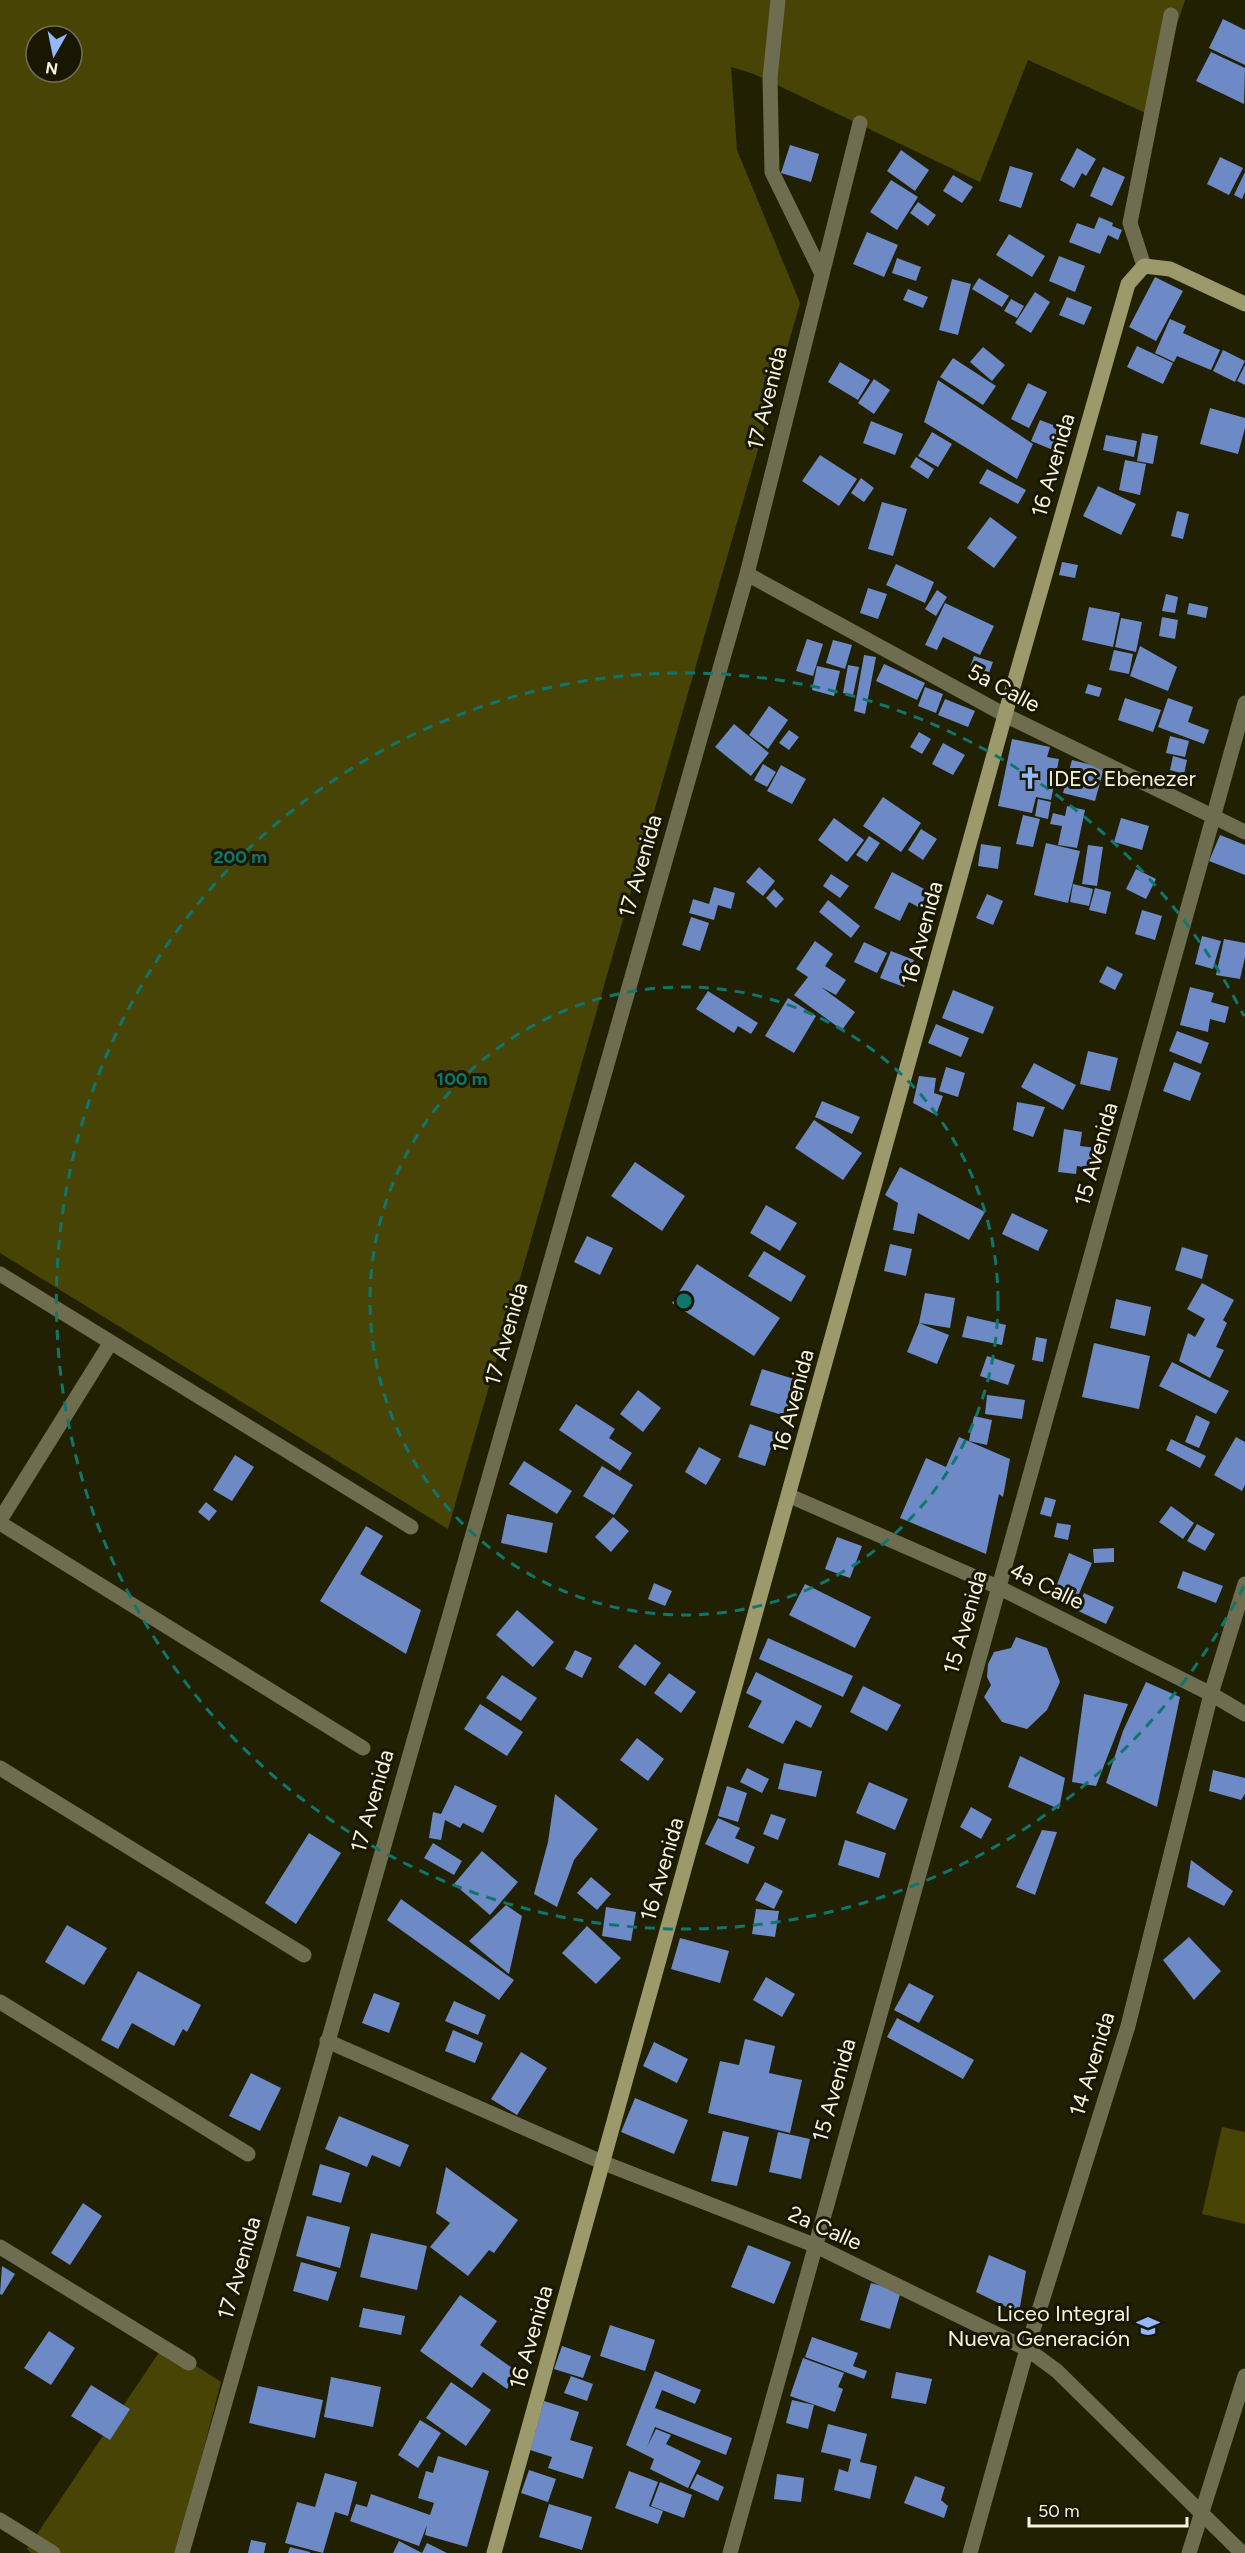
<svg xmlns="http://www.w3.org/2000/svg" width="1245" height="2553" font-family="Figtree,sans-serif">
  <rect width="100%" height="100%" fill="#222003"/>
  <!-- green -->
  <path fill="#484406" fill-rule="evenodd" d="M0,0h1185l-37,114 -120,-54 -48,122 -226,-108 -23,-7 6,83 63,153 -352,1226 -448,-276zM36,36h36v36h-36z
    M1222,2127l23,5v92l-43,-10z
    M164,2345l57,37 -44,171h-146l-4,-4z"/>
  <!-- building -->
  <path fill="#6d8ac6" d="M1223,19l22,11v35l-36,-17z
    M1211,52l34,16 -1,36 -48,-23z
    M790,145l29,9 -8,28 -30,-9z
    M1077,148l19,11 -10,17 -4,-3 -8,15 -14,-8z
    M901,150l28,20 -14,21 -28,-20z
    M1220,157l23,11 -14,27 -22,-11z
    M1010,166l23,7 -12,35 -22,-7z
    M1103,167l22,10 -13,29 -22,-10z
    M1245,172v20l-3,7 -8,-4z
    M953,175l20,12 -11,16 -19,-12z
    M891,180l27,17 -21,33 -27,-18z
    M918,202l18,13 -8,11 -18,-13z
    M1099,217l14,6 -1,3 10,4 -4,10 -10,-5 -8,19 -31,-12 8,-19 17,6z
    M867,232l31,13 -14,32 -31,-13z
    M1009,234l36,22 -13,21 -36,-22z
    M1059,256l26,10 -10,26 -26,-11z
    M897,258l24,9 -5,14 -24,-8z
    M1155,277l28,14 -27,50 -27,-14z
    M979,278l30,18 -7,11 -30,-18z
    M952,279l19,5 -13,51 -19,-5z
    M908,289l20,8 -5,11 -20,-8z
    M1035,292l15,10 -19,31 -16,-10z
    M1067,297l25,10 -8,18 -25,-10z
    M1011,299l13,7 -7,12 -13,-7z
    M1170,319l16,7 -3,7 37,17 -9,20 -34,-14 -3,6 -19,-9z
    M1137,346l36,17 -10,21 -36,-17z
    M983,347l22,18 -13,16 -22,-19z
    M1223,350l22,11 -10,21 -22,-11z
    M953,358l43,28 -13,19 -43,-28z
    M840,362l30,18 -12,20 -30,-18z
    M1245,365v20l-8,-4z
    M874,379l16,11 -16,24 -16,-11z
    M938,380l95,64 -16,35 -93,-57z
    M1028,383l19,9 -18,36 -18,-9z
    M1210,408l35,10v10l-7,26 -38,-10z
    M1040,420l21,8 -8,22 -22,-9z
    M871,421l32,13 -8,21 -32,-12z
    M932,432l20,12 -14,23 -20,-11z
    M1142,433l16,3 -5,28 -16,-3z
    M1106,435l31,6 -3,16 -31,-7z
    M820,455l37,24 -18,27 -37,-25z
    M916,457l18,12 -6,10 -18,-12z
    M1125,460l21,4 -6,31 -21,-5z
    M987,469l39,21 -8,14 -39,-21z
    M861,478l13,10 -10,14 -13,-9z
    M1098,486l38,18 -15,31 -38,-19z
    M882,502l25,7 -14,47 -25,-7z
    M1177,511l12,3 -6,25 -12,-3z
    M990,517l27,20 -23,31 -27,-20z
    M1062,562l16,3 -3,13 -16,-3z
    M896,564l38,18 -9,21 -39,-18z
    M868,588l19,6 -9,25 -18,-6z
    M937,590l10,7 -11,19 -11,-7z
    M1166,594l12,3 -3,16 -13,-2z
    M945,603l49,23 -14,29 -37,-18 -6,13 -12,-5z
    M1189,603l19,4 -2,11 -19,-4z
    M1089,607l31,6 -7,34 -31,-7z
    M1162,617l16,3 -3,19 -16,-3z
    M1121,618l21,4 -6,30 -21,-5z
    M807,639l16,5 -10,32 -17,-5z
    M833,640l19,5 -7,24 -19,-6z
    M1140,646l37,21 -9,24 -38,-15z
    M1114,650l19,4 -4,20 -20,-4z
    M864,655l12,2 -11,57 -11,-3z
    M974,656l19,6 -4,11 -19,-6z
    M884,664l41,19 -8,17 -41,-19z
    M848,665l11,2 -6,28 -10,-2z
    M817,666l23,5 -6,25 -22,-6z
    M1088,684l14,4 -3,9 -14,-4z
    M925,687l18,7 -7,19 -18,-7z
    M1125,698l36,12 -8,22 -35,-12z
    M1168,698l25,9 -5,15 21,8 -5,14 -46,-17z
    M945,699l30,12 -7,16 -30,-12z
    M769,706l19,14 -20,29 -19,-14z
    M734,724l35,29 -18,23 -36,-29z
    M789,730l10,7 -10,13 -10,-7z
    M919,732l12,7 -9,15 -12,-7z
    M1170,736l19,5 -4,16 -19,-4z
    M1012,739l38,8 -3,10 12,2 -8,41 -15,-3 -4,16 -34,-7z
    M943,743l22,12 -12,20 -21,-11z
    M1173,756l14,4 -3,14 -14,-4z
    M1072,760l32,8 -9,33 -32,-8z
    M763,764l13,8 -9,15 -13,-7z
    M781,765l25,14 -14,25 -25,-13z
    M883,797l38,26 -20,29 -38,-26z
    M1038,799l13,3 -3,17 -13,-3z
    M1067,806l18,4 -8,38 -19,-3 4,-19 -12,-2 3,-11 12,3z
    M1023,815l17,4 -7,28 -17,-3z
    M834,818l30,22 -17,22 -29,-22z
    M1121,818l28,8 -7,24 -28,-8z
    M921,829l16,10 -14,21 -15,-10z
    M1220,835l25,10v30l-36,-14z
    M869,836l11,7 -13,19 -11,-7z
    M1046,843l34,8 -12,52 -34,-8z
    M981,844l20,3 -3,22 -20,-3z
    M1088,845l15,2 -6,39 -15,-2z
    M759,867l16,14 -12,15 -17,-14z
    M1136,869l20,10 -10,20 -20,-10z
    M892,872l36,19 -8,17 -11,-6 -9,19 -26,-13z
    M831,874l18,12 -9,12 -17,-12z
    M1073,884l20,5 -4,17 -19,-4z
    M714,887l21,6 -4,16 -13,-4 -4,15 -25,-7 4,-14 16,5z
    M1095,888l16,4 -5,22 -17,-4z
    M774,889l10,10 -8,9 -10,-10z
    M987,894l16,7 -10,24 -17,-7z
    M828,900l32,26 -9,12 -32,-26z
    M1142,910l20,6 -7,24 -20,-6z
    M691,917l18,6 -9,28 -18,-6z
    M1202,936l19,5 -8,28 -18,-5z
    M1224,939l21,4v14l-5,22 -24,-4z
    M815,941l18,13 -8,12 21,14 -10,15 -15,-8 34,25 -13,18 -48,-35 14,-18 -12,-8z
    M864,942l23,11 -10,20 -23,-11z
    M891,951l23,9 -10,27 -24,-9z
    M1107,966l16,8 -8,16 -16,-8z
    M1190,987l24,6 -3,9 18,5 -4,16 -15,-4 -2,13 -28,-7z
    M953,990l41,17 -11,27 -41,-16z
    M708,991l50,32 -7,11 -13,-8 -4,7 -38,-24z
    M788,998l28,18 -22,37 -29,-17z
    M936,1024l33,14 -8,19 -33,-14z
    M1177,1031l32,12 -8,21 -32,-13z
    M1088,1051l30,7 -8,33 -30,-7z
    M1174,1062l27,11 -11,28 -27,-10z
    M1034,1063l42,22 -13,25 -42,-23z
    M946,1067l19,6 -7,24 -19,-6z
    M919,1076l17,2 -2,15 9,3 -7,19 -23,-12z
    M822,1101l38,16 -8,17 -37,-17z
    M1017,1102l28,5 -12,30 -20,-7z
    M814,1120l48,33 -19,27 -48,-32z
    M1064,1129l18,3 -2,14 17,2 -3,21 -17,-3 -1,8 -18,-2z
    M635,1162l50,34 -23,35 -51,-35z
    M900,1167l85,45 -16,28 -51,-27 -4,21 -21,-4 5,-27 -13,-8z
    M766,1205l31,18 -17,28 -30,-18z
    M1012,1213l36,17 -10,21 -36,-17z
    M587,1236l26,12 -13,27 -26,-13z
    M890,1244l22,5 -6,27 -22,-5z
    M1182,1247l26,8 -6,24 -27,-9z
    M764,1251l42,25 -15,26 -43,-26z
    M697,1264l83,54 -26,38 -82,-53z
    M1202,1283l32,17 -11,20 4,3 -11,24 8,3 -14,28 -31,-17 9,-28 7,4 10,-18 -18,-10z
    M925,1293l30,5 -5,30 -31,-5 30,12 -12,29 -30,-12 12,-29z
    M1116,1299l35,8 -6,29 -35,-8z
    M967,1316l39,9 -4,20 -40,-8z
    M1036,1337l11,2 -4,23 -11,-2z
    M1094,1343l56,13 -11,53 -57,-12z
    M987,1356l28,9 -7,20 -28,-9z
    M1172,1362l57,29 -13,23 -57,-28z
    M762,1369l35,11 -12,36 -35,-11z
    M638,1390l23,18 -18,24 -23,-18z
    M987,1395l38,5 -3,19 -37,-5z
    M576,1404l39,25 -6,9 23,15 -12,18 -61,-41z
    M1196,1415l14,7 -11,26 -14,-6z
    M974,1416l18,4 -5,25 -18,-4z
    M750,1424l26,9 -11,33 -27,-9z
    M959,1437l51,22 -7,38 -4,-3 -13,60 -86,-36 26,-60 20,9z
    M1236,1437l9,5v43l-3,6 -28,-16z
    M1171,1439l35,17 -6,12 -34,-18z
    M699,1447l22,12 -15,26 -21,-13z
    M235,1455l19,12 -22,34 -19,-11z
    M524,1461l48,30 -15,23 -48,-30z
    M602,1466l31,19 -19,30 -31,-19z
    M1045,1497l11,3 -5,17 -11,-3z
    M206,1502l11,9 -8,10 -11,-9z
    M1171,1506l23,17 -11,16 -24,-17z
    M507,1514l46,9 -6,30 -46,-10z
    M613,1517l16,14 -18,21 -16,-15z
    M1057,1523l14,2 -3,15 -14,-3z
    M1197,1524l18,10 -10,17 -18,-10z
    M366,1526l17,10 -23,38 61,36 -15,44 -86,-53z
    M837,1537l25,9 -12,32 -25,-9z
    M1114,1548v14l-20,1 -1,-14z
    M1069,1553l23,10 -14,33 -22,-9z
    M1183,1571l40,15 -7,17 -39,-15z
    M654,1583l18,8 -7,15 -17,-7z
    M805,1584l66,33 -16,31 -66,-33z
    M1084,1593l30,14 -8,17 -30,-14z
    M517,1610l37,32 -21,25 -37,-32z
    M1016,1637l31,11 13,34 -13,28 -20,19 -25,-7 -18,-25 7,-12 -4,-8 1,-13 6,-12 17,-4z
    M768,1638l85,38 -10,21 -84,-38z
    M635,1644l26,19 -16,23 -27,-19z
    M575,1650l17,8 -10,20 -17,-9z
    M756,1672l66,34 -11,22 -15,-8 -13,24 -35,-17 14,-26 -16,-8z
    M669,1673l27,19 -15,21 -27,-20z
    M502,1675l35,23 -16,23 -35,-23z
    M1146,1682l34,15 -23,110 -51,-24 17,-52z
    M863,1686l38,19 -14,26 -37,-19z
    M1084,1694l44,10 -32,82 -24,-4z
    M480,1704l43,28 -16,24 -43,-27z
    M637,1738l27,21 -16,22 -28,-21z
    M1020,1756l45,22 -6,31 -51,-22z
    M784,1763l38,8 -6,26 -38,-8z
    M747,1768l22,11 -7,14 -22,-11z
    M1213,1770l32,8v16l-4,6 -32,-9z
    M869,1782l39,17 -13,31 -39,-17z
    M455,1785l42,21 -14,27 -20,-10 -3,5 -15,-8 -4,20 -12,-2 4,-26 8,2z
    M727,1786l20,7 -9,29 -20,-6z
    M555,1794l43,35 -24,31 -17,47 -23,-13 14,-52z
    M971,1807l21,12 -11,20 -21,-12z
    M771,1814l15,5 -8,21 -15,-6z
    M718,1818l22,10 -5,10 20,9 -7,17 -43,-20z
    M1042,1830l15,2 -22,63 -19,-8z
    M309,1833l32,20 -45,71 -31,-21z
    M845,1840l41,13 -7,25 -41,-13z
    M433,1843l29,18 -8,14 -30,-17z
    M482,1851l36,31 -28,33 -36,-31z
    M1191,1860l42,31 -9,15 -37,-19z
    M591,1877l20,17 -14,16 -20,-17z
    M765,1882l18,9 -9,18 -19,-9z
    M401,1899l113,81 -15,20 -112,-80z
    M506,1905l16,11 -13,58 -40,-33z
    M606,1907l30,5 -5,29 -29,-5z
    M756,1909l23,2 -4,26 -23,-3z
    M67,1925l40,23 -23,37 -39,-23z
    M587,1926l34,32 -25,26 -34,-31z
    M1189,1937l32,34 -27,29 -31,-40z
    M680,1938l49,13 -9,32 -49,-14z
    M138,1971l63,34 -14,27 -4,-3 -9,17 -42,-23 -14,26 -17,-9z
    M766,1977l29,17 -13,23 -29,-17z
    M909,1983l25,13 -15,27 -25,-13z
    M374,1993l26,10 -11,30 -27,-10z
    M454,2001l32,14 -8,20 -33,-14z
    M897,2018l77,42 -11,19 -76,-42z
    M453,2030l30,13 -8,20 -30,-12z
    M745,2039l30,7 -6,27 33,7 -12,53 -82,-20 12,-52 19,4z
    M654,2042l34,17 -11,24 -34,-17z
    M521,2052l26,16 -30,47 -26,-16z
    M251,2073l30,15 -21,43 -31,-15z
    M635,2098l53,22 -14,34 -53,-22z
    M339,2116l70,29 -9,22 -28,-12 -5,12 -42,-18z
    M723,2131l26,6 -12,49 -26,-5z
    M778,2132l32,7 -9,40 -32,-7z
    M320,2164l30,9 -9,30 -29,-8z
    M446,2167l72,53 -24,33 -5,-3 -21,26 -38,-29 20,-24 -14,-10z
    M83,2203l19,13 -32,49 -19,-12z
    M307,2216l43,11 -10,41 -44,-12z
    M371,2233l56,13 -10,44 -57,-13z
    M748,2245l43,17 -17,42 -43,-17z
    M989,2255l37,16 -7,42 -43,-21z
    M301,2262l36,10 -9,29 -35,-10z
    M2,2266l13,8 -13,21 -2,-1z
    M871,2283l30,8 -11,38 -30,-9z
    M460,2295l37,26 -17,24 39,28 -12,16 -24,-17 -11,16 -52,-37z
    M363,2308l42,8 -4,19 -42,-8z
    M610,2325l45,15 -10,31 -45,-15z
    M49,2331l26,17 -24,37 -27,-17z
    M812,2337l46,16 -5,13 14,5 -3,8 -59,-22z
    M562,2346l29,10 -8,22 -29,-9z
    M803,2358l41,15 -6,14 5,2 -8,23 -45,-16z
    M655,2371l46,19 -6,14 -33,-14 -7,18 77,30 -6,17 -71,-28 -8,20 9,-18 15,6 -5,9 35,17 -13,27 -38,-19 4,-10 -28,-14z
    M896,2372l36,7 -6,25 -35,-6z
    M571,2376l22,8 -6,17 -23,-8z
    M331,2377l50,10 -8,40 -49,-10z
    M451,2382l40,28 -25,36 -40,-28z
    M91,2385l39,24 -20,31 -39,-24z
    M258,2386l65,14 -8,38 -66,-15z
    M792,2400l22,5 -6,24 -22,-6z
    M544,2401l35,11 -9,28 23,7 -10,32 -35,-11 4,-11 -22,-7z
    M420,2420l21,13 -23,35 -20,-13z
    M828,2424l39,10 -7,28 17,4 -7,33 -36,-9 5,-21 9,3 3,-13 -30,-7z
    M438,2456l51,15 -22,76 -42,-12 2,-10 -8,21 -69,-25 6,-17 11,3 4,-13 59,21 4,-12 -16,-5 8,-27 7,2z
    M529,2470l27,9 -8,23 -27,-9z
    M629,2471l29,11 -9,24 14,5 -5,13 -43,-16z
    M325,2473l32,9 -9,34 -13,-4 -12,41 -38,-10 12,-41 18,5z
    M697,2474l27,13 -6,14 -28,-13z
    M777,2474l27,4 -3,24 -27,-3z
    M915,2476l30,11 -4,13 7,6 -4,12 -40,-15z
    M660,2482l32,13 -8,23 -33,-12z
    M549,2504l43,13 -10,33 -43,-13z
    M251,2540l15,3 -2,10h-16z
    M399,2541l23,12 5,-10 20,10h-54z
    M290,2547l20,5v1h-22z"/>
  <g fill="none" stroke-linecap="round" stroke-linejoin="round">
    <!-- street -->
    <path stroke="#6e6d4f" stroke-width="15" d="M778,0l-8,78 2,94 49,100
      M1144,266l-14,-43 41,-208
      M747,574l258,141 240,117
      M0,1274l411,253
      M790,1496l208,91 213,107 34,20
      M0,1520l111,-178
      M0,1523l363,225
      M0,1768l304,187
      M0,2002l248,152
      M327,2041l277,122 210,82 213,104 30,22 185,182
      M0,2247l189,116
      M0,2520l53,33
      M182,2553l565,-1979 113,-451
      M730,2553l515,-1850
      M970,2553l57,-204 101,-323 83,-332 34,-110
      M1189,2553l56,-177"/>
    <!-- secondary -->
    <path stroke="#9c996a" stroke-width="15" d="M494,2553l511,-1838 123,-431 16,-18 26,3 75,35"/>
  </g>
  <!-- distance rings -->
  <g fill="none" stroke="#0f766e" stroke-width="3" stroke-dasharray="10 8">
    <circle cx="684" cy="1301" r="314"/>
    <path d="M1244 1586A628 628 0 1 1 1244 1016"/>
  </g>
  <!-- icons -->
  <defs>
    <g id="church-bare" transform="scale(1.8)"><path d="M-1.2-6h2.4v3.5h3.3v2.4h-3.3V6h-2.4V-.1h-3.3v-2.4h3.3Z" fill="#94b7fd" stroke="#191700" stroke-width="2.5" paint-order="stroke"/></g>
    <g id="school-bare" transform="scale(1.8)"><path d="M0-5L7-2L0 1L-7-2ZM-4 1L0 2.5L4 1V4Q0 6-4 4Z" fill="#94b7fd" stroke="#191700" stroke-width="2.5" paint-order="stroke"/></g>
  </defs>
  <g fill-rule="evenodd">
    <use href="#church-bare" x="1030" y="778"/>
    <use href="#school-bare" x="1148" y="2326"/>
  </g>
  <g text-anchor="middle" dominant-baseline="central" stroke-width="6" stroke-linejoin="round" paint-order="stroke">
    <!-- street labels -->
    <g font-size="22" fill="#f5f4e3" stroke="#191700">
      <text transform="translate(767 398) rotate(-76)">17 Avenida</text>
      <text transform="translate(1053 465) rotate(-74)">16 Avenida</text>
      <text transform="translate(1004 688) rotate(28)">5a Calle</text>
      <text transform="translate(640 866) rotate(-74)">17 Avenida</text>
      <text transform="translate(922 933) rotate(-75)">16 Avenida</text>
      <text transform="translate(1096 1154) rotate(-74)">15 Avenida</text>
      <text transform="translate(506 1334) rotate(-74)">17 Avenida</text>
      <text transform="translate(793 1401) rotate(-75)">16 Avenida</text>
      <text transform="translate(1047 1586) rotate(26)">4a Calle</text>
      <text transform="translate(965 1622) rotate(-74)">15 Avenida</text>
      <text transform="translate(372 1801) rotate(-74)">17 Avenida</text>
      <text transform="translate(662 1869) rotate(-74)">16 Avenida</text>
      <text transform="translate(1092 2064) rotate(-73)">14 Avenida</text>
      <text transform="translate(834 2090) rotate(-74)">15 Avenida</text>
      <text transform="translate(825 2228) rotate(24)">2a Calle</text>
      <text transform="translate(239 2268) rotate(-74)">17 Avenida</text>
      <text transform="translate(531 2337) rotate(-74)">16 Avenida</text>
    </g>
    <!-- poi labels -->
    <g font-size="22" fill="#f5f4e3" stroke="#191700" text-anchor="start">
      <text x="1048" y="778">IDEC Ebenezer</text>
      <text x="1130" y="2313" text-anchor="end">Liceo Integral<tspan x="1130" dy="25">Nueva Generación</tspan></text>
    </g>
  </g>
  <circle cx="684" cy="1301" r="9" fill="#0f766e" stroke="#191700" stroke-width="3"/>
  <g font-size="18" text-anchor="middle" font-weight="bold" fill="#0f766e" stroke="#191700" stroke-width="6" stroke-linejoin="round" paint-order="stroke">
    <text x="240" y="863">200 m</text>
    <text x="462" y="1085">100 m</text>
  </g>
  <!-- north arrow -->
  <g transform="translate(54 54) rotate(189)"><circle r="28" fill="#191700" stroke="#716f5b" stroke-width="1.5"/>
  <path d="M0-4.5L10 22L0 15L-10 22Z" fill="#94b7fd"/>
  <text y="-9" font-size="16" font-weight="bold" text-anchor="middle" fill="#f5f4e3">N</text>
  </g>
  <!-- scale -->
  <path d="M1029 2517v9h158v-9" fill="none" stroke="#f5f4e3" stroke-width="3"/>
  <text x="1038" y="2517" font-size="18" fill="#f5f4e3" stroke="#191700" stroke-width="4.5" paint-order="stroke">50 m</text>
</svg>
